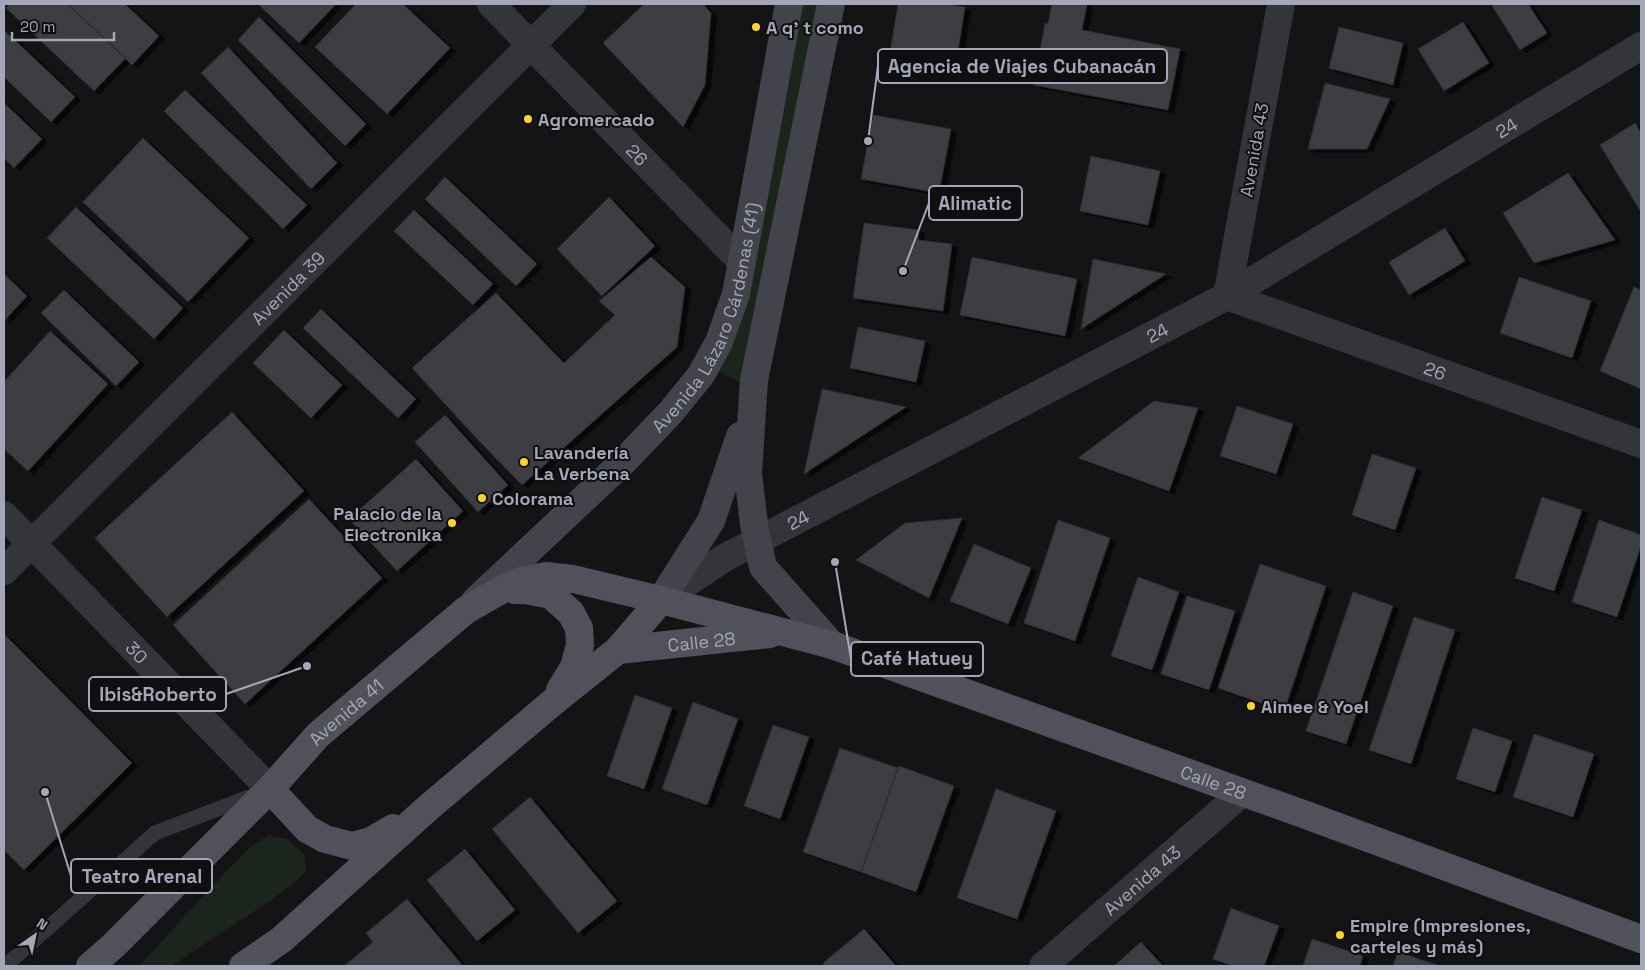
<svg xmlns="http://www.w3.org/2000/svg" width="1645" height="970" font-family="'Space Grotesk',sans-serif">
  <defs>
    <filter id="shadow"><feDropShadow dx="5.5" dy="3" stdDeviation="0" flood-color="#0009"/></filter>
  </defs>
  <rect width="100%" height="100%" fill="#141315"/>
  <!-- green -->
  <path fill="#1b241d" d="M792,4h52l-79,394 -58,-34z
    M268,835l19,4 18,16 1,15 -9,11 -27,20 -99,65h-32l92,-100 21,-20z"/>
  <!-- building -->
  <path fill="#3e3d43" stroke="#2e2d32" filter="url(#shadow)" d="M10,4h58l58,54 -32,33 -88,-83z
    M67,4h58l34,32 -27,29z
    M258,4h78l-37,39z
    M356,4h47l47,44 -63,66 -72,-67z
    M644,4h59l8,9 -6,72 -22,42 -80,-84z
    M898,4h44l23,3 -11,69 -66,-11z
    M1052,4h35l-5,26 98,19 -12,61 -134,-25 11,-62 3,1z
    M1491,4h37l19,29 -27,17z
    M259,17l107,107 -21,22 -107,-106z
    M1463,22l26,41 -45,28 -26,-42z
    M1339,27l64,16 -10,42 -64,-17z
    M4,30l71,67 -24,25 -47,-45z
    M228,47l109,116 -26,26 -110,-116z
    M1325,83l65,16 -23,50h-59z
    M185,90l122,115 -24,24 -119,-118z
    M4,103l38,36 -28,29 -10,-10z
    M873,115l78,14 -12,64 -78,-14z
    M1635,123l6,10v79l-41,-67z
    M143,138l106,100 -61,64 -105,-100z
    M1091,156l69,15 -12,54 -68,-14z
    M1568,173l47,67 -81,23 -31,-50z
    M445,177l92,87 -21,22 -91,-87z
    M609,197l46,49 -53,50 -45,-47z
    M76,207l107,101 -29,31 -107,-101z
    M414,210l79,74 -20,21 -79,-74z
    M864,223l55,7 -1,10 34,4 -9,67 -90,-13z
    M1445,228l20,33 -56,34 -20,-33z
    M651,257l34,30 -8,60 -155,138 -43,-44 -67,-73 84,-75 68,70 51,-48 -16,-14z
    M972,257l105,22 -12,57 -105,-21z
    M1093,259l73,15 -85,55z
    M4,274l23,22 -23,25z
    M1519,277l72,24 -19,57 -72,-25z
    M1634,287l7,3v99l-41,-18z
    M64,290l75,72 -23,24 -75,-73z
    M321,309l95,90 -18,19 -95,-90z
    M858,327l67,14 -9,41 -66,-14z
    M284,330l58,55 -31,33 -58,-55z
    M50,331l58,53 -80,87 -24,-22v-67z
    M822,389l84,18 -102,67z
    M1154,401l44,7 -29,83 -91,-33z
    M1237,406l56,18 -17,50 -56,-18z
    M232,412l72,79 -137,126 -72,-79z
    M445,415l63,70 -30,27 -63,-70z
    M1372,454l44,14 -21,62 -43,-15z
    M416,459l47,52 -66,60 -48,-52z
    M1542,497l40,13 -28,81 -39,-13z
    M309,499l73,79 -137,126 -72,-79z
    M962,518l-33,80 -73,-38 49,-37z
    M1058,520l52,18 -35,103 -51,-18z
    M1599,520l42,15v11l-24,71 -45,-15z
    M974,544l57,24 -23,56 -58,-23z
    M1260,564l66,22 -42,125 -66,-23z
    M1138,577l41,15 -27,78 -41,-14z
    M1353,592l40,14 -47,138 -40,-13z
    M1187,596l48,15 -26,79 -48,-16z
    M1414,617l41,13 -44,134 -42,-14z
    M4,634l128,129 -108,107 -20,-20z
    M635,695l37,13 -28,81 -37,-13z
    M693,702l45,17 -31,86 -45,-16z
    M773,725l36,12 -29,82 -36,-13z
    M1473,728l39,13 -17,51 -39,-13z
    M1534,734l60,20 -21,63 -60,-20z
    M840,748l58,20 -37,104 -58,-20z
    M899,766l55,20 -38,106 -55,-20z
    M996,789l60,22 -39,108 -60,-21z
    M530,797l87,104 -39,32 -86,-104z
    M465,849l50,61 -38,31 -50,-61z
    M407,899l56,67h-119l29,-24 -7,-9z
    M1231,908l48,18 -15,40h-31l-20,-7z
    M864,929l32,37h-71l-2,-3z
    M1312,939l51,17 -3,10h-57z
    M1141,942l22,24h-49z
    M1398,952l42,14h-47z"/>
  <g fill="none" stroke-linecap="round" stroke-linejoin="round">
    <!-- service -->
    <path stroke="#34343b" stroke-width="15" d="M5,966l150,-133 102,-39"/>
    <!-- minor -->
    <g stroke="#34343b" stroke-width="28">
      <path id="s1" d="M491,4l251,258"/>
      <path id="s2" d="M1281,4l-54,292 414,148"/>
      <path id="s3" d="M4,571l568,-567"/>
      <path id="s4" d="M661,600l65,-43 501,-261 414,-250"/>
      <path id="s5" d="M1043,966l199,-173"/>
    </g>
    <!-- tertiary -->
    <path stroke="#34343b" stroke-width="28" id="s6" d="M4,515l266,274"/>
    <!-- secondary -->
    <g stroke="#42434b" stroke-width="28">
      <path d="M831,4l-77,376 -6,93 6,52 9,42 69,78"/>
      <path d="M661,600l50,-79 29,-85"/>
      <path id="s7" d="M475,601l149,-140 46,-48 31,-38 18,-33 17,-48 53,-290"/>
    </g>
    <!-- primary -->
    <g stroke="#50515a" stroke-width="28">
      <path d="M515,590h10l26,5 20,18 8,15 1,17 -6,22 -14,23"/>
      <path id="s8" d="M618,650l152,-16"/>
      <path d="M270,789l37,40 18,10 27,7 19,-5 22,-13"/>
      <path id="s9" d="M90,966l23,-20 157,-157 48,-54 148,-125 35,-20 20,-9 25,-5 27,3 88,21 171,45 474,170 335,124"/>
      <path d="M243,966l38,-26 148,-133 124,-105 65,-52 43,-50"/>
    </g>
  </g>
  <!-- markers -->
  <g fill="#ffd722" stroke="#0f0e10" stroke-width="2">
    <circle cx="756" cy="27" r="5"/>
    <circle cx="528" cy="119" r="5"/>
    <circle cx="524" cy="462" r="5"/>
    <circle cx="482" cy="498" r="5"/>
    <circle cx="452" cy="523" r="5"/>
    <circle cx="1251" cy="706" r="5"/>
    <circle cx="1340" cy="935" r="5"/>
  </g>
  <g text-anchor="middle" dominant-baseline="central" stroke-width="4" stroke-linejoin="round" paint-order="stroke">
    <!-- poi labels -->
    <g font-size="18" font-weight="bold" fill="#a4a7b7" stroke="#0f0e10" text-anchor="start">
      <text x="766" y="27">A q' t como</text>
      <text x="538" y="119">Agromercado</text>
      <text x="534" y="452">Lavandería<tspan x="534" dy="21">La Verbena</tspan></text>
      <text x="492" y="498">Colorama</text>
      <text x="442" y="513" text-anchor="end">Palacio de la<tspan x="442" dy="21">Electronika</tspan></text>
      <text x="1261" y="706">Aimee &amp; Yoel</text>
      <text x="1350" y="925">Empire (Impresiones,<tspan x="1350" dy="21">carteles y más)</tspan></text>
    </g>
    <!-- street labels -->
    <g font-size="18" fill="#a4a7b7" stroke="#0f0e10">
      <text stroke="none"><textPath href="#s4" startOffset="969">24</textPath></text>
      <text transform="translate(1254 150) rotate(-80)">Avenida 43</text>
      <text stroke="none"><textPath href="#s1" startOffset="210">26</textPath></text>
      <text stroke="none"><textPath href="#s3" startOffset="401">Avenida 39</textPath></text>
      <text stroke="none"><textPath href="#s7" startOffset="375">Avenida Lázaro Cárdenas (41)</textPath></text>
      <text stroke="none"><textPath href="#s4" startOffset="564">24</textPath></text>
      <text stroke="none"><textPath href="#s2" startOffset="518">26</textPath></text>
      <text stroke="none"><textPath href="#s4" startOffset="159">24</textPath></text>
      <text stroke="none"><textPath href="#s8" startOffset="84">Calle 28</textPath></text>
      <text stroke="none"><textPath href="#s6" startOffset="191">30</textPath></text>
      <text stroke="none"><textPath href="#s9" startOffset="361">Avenida 41</textPath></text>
      <text stroke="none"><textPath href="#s9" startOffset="1306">Calle 28</textPath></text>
      <text stroke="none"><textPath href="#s5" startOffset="131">Avenida 43</textPath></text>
    </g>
  </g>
  <!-- callouts -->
  <path fill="none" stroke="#a4a7b7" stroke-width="2" d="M868 141L878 66M903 271L929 203M835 562L851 659M307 666L226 694M45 792L71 876"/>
  <g fill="#a4a7b7" stroke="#0f0e10" stroke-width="2">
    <circle cx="868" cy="141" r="5"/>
    <circle cx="903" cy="271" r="5"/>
    <circle cx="835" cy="562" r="5"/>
    <circle cx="307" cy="666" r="5"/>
    <circle cx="45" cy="792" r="5"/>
  </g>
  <g fill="#0f0e10" stroke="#a4a7b7" stroke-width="2">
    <rect x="878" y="49" width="289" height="34" rx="5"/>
    <rect x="929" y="186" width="93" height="34" rx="5"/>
    <rect x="851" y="642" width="132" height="34" rx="5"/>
    <rect x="89" y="677" width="137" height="34" rx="5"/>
    <rect x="71" y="859" width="141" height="34" rx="5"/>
  </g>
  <g font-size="19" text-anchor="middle" font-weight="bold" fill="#a4a7b7">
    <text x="1022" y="73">Agencia de Viajes Cubanacán</text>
    <text x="975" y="210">Alimatic</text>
    <text x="917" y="665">Café Hatuey</text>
    <text x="158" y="701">Ibis&amp;Roberto</text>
    <text x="142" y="883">Teatro Arenal</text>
  </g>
  <!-- border -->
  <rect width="1645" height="970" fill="none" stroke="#a4a7b7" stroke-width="10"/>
  <!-- north arrow -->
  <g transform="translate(35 935) rotate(33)" stroke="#0f0e10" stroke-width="4" paint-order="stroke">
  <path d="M0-4L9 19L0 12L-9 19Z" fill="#a4a7b7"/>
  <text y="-8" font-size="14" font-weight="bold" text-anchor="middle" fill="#a4a7b7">N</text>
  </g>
  <!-- scale -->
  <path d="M12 32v8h102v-8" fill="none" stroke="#a4a7b7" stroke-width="2.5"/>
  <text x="20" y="32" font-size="15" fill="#a4a7b7" stroke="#0f0e10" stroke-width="4" paint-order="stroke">20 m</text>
</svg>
